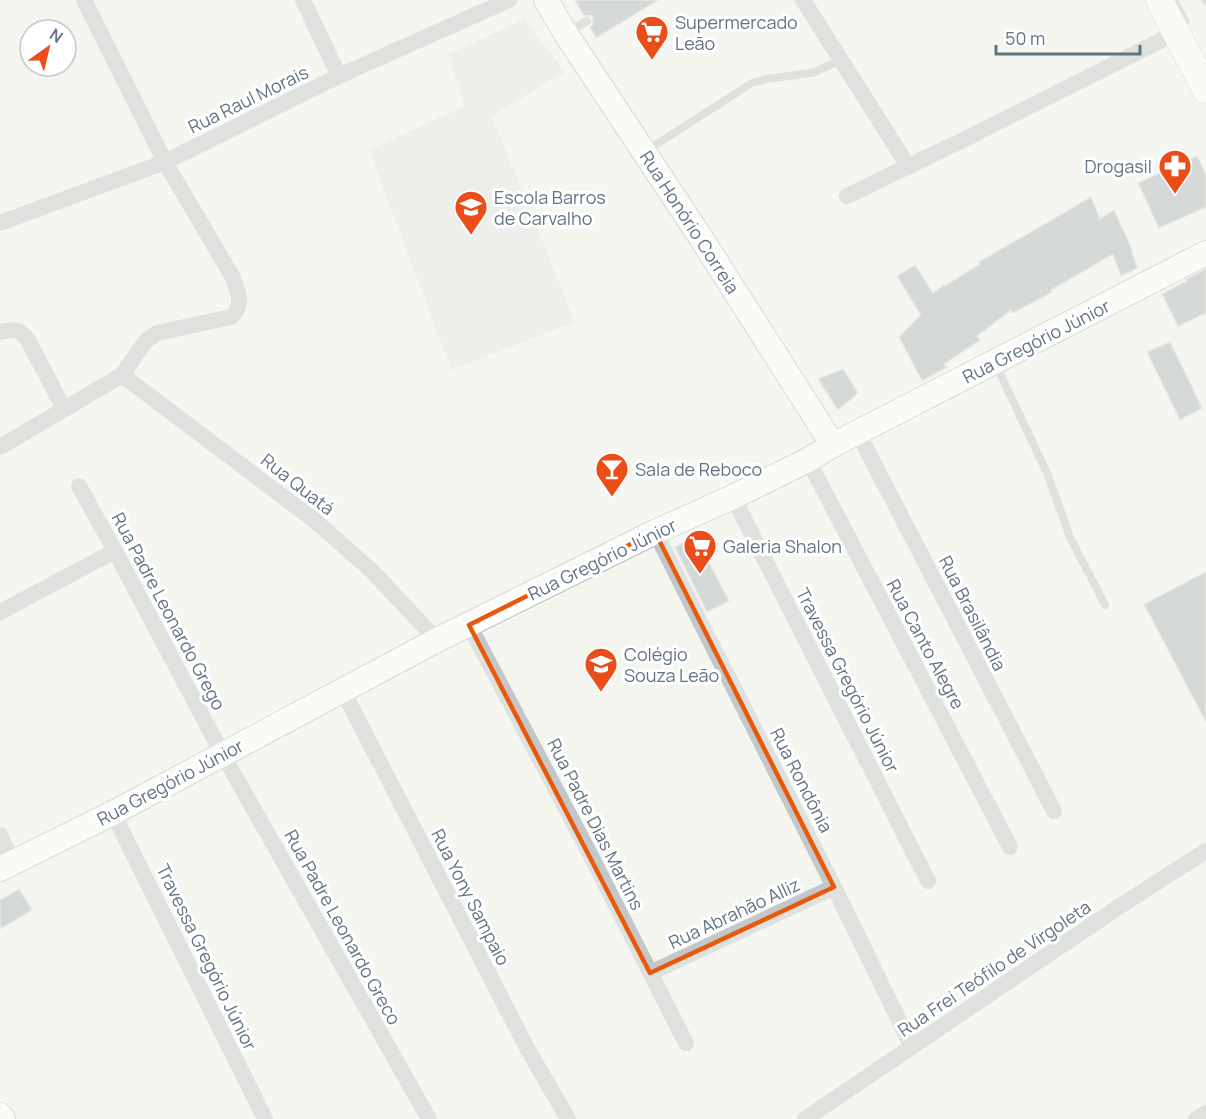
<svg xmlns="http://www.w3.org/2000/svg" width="1206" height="1119" font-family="Manrope,sans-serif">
  <rect width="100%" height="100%" fill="#f5f5f0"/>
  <!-- built -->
  <path fill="#e5e6e4" d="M524,19l41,53 -73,44 83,206 -124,48 -82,-220 95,-44 -17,-51z"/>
  <!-- building -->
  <path fill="#acb4b9" stroke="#d6d6d3" stroke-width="1.5" d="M575,0h83l-62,38 -6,-11 3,-3v-6l-3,-3 -6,1z
    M1197,156l9,19v32l-47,21 -21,-45z
    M1091,197l9,22 14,-9 16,35 7,23 -16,8 -8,-22 -62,36 1,2 -39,21 -2,-3 -34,26 3,4 -36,24 3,3 -25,14 -23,-44 22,-22 -24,-39 18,-11 18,28 11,-8 1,1 35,-22 -1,-2z
    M1206,269v44l-28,13 -16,-32 25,-13 -1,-2z
    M1170,342l32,66 -22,12 -33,-68z
    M843,369l15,24 -20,17 -20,-31z
    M695,536l34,65 -22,11 -32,-65z
    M1206,572v150l-62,-118z
    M19,889l13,21 -32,19v-29z"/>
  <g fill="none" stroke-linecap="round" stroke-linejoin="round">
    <!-- secondary casing -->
    <g stroke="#b3b9bd" stroke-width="26">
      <path id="secondary" d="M546,0l20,34 135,204 132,207
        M0,869l113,-56 324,-173 218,-108 78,-35 75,-37 25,-15 373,-192
        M0,1115l3,4"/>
    </g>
    <!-- primary casing -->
    <g stroke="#b6babe" stroke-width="28">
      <path id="primary" d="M1159,0l47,90"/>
    </g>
    <!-- service -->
    <path stroke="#c4c7ca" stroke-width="8" d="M1174,0l11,21
      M1205,0l1,1
      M567,33l20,-12
      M646,151l106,-68 14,-4 46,-6 29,-13
      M995,363l52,110 23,64 35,68"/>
    <!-- minor -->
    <path stroke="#c4c7ca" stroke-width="16" d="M303,0l36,76
      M803,0l105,166
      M847,196l118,-57 211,-106
      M0,223l165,-61 174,-86 170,-76
      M0,332c14,-3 19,-4 28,8l36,69
      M122,375l192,145 57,50 66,70
      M858,433l196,378
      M0,447l122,-72 23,-33 12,-9 74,-16c14,-14 7,-25 1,-41l-67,-114 -81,-162
      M808,460l202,387
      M79,486l36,65 108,204 206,364
      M733,497l195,384
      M655,532l179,355 78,160
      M0,612l115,-61
      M469,625l121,229 96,189
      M343,691l184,357 41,71
      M113,813l152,306
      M0,835l13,28
      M650,973l184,-86
      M805,1119l318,-215 83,-53
      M1196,1119l10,-6"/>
    <!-- secondary -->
    <use href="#secondary" stroke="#fff" stroke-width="24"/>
    <!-- primary -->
    <use href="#primary" stroke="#fff" stroke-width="27"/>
  </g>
  <!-- marked area -->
  <path d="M0 0H1206V1119H0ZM655,532l179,355 -184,86 -181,-348z" fill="#f5f5f0" fill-opacity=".55" fill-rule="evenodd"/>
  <path fill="none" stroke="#e8590c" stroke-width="4.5" stroke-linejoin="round" d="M655,532l179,355 -184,86 -181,-348z"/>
  <!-- icons -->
  <defs>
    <g id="supermarket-pin" transform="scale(1.725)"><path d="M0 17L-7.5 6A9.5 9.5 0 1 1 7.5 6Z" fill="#eb4d1a" stroke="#fff"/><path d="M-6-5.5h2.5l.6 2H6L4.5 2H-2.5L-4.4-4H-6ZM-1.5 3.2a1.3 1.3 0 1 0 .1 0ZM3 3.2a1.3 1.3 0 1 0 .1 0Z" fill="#fff"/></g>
    <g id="pharmacy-pin" transform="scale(1.725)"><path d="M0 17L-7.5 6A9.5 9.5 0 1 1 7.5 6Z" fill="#eb4d1a" stroke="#fff"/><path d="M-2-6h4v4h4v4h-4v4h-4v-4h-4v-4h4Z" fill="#fff"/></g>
    <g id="school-pin" transform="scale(1.725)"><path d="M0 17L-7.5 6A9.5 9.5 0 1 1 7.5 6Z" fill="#eb4d1a" stroke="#fff"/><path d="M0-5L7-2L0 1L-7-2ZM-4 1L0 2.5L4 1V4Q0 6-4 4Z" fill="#fff"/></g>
    <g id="bar-pin" transform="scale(1.725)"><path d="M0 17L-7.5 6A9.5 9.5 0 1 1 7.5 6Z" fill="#eb4d1a" stroke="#fff"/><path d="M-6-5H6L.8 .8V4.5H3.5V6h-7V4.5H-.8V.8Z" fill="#fff"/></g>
  </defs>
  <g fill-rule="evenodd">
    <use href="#supermarket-pin" x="652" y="32"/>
    <use href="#pharmacy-pin" x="1175" y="166"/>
    <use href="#school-pin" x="471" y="207"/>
    <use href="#bar-pin" x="612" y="469"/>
    <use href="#supermarket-pin" x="700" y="546"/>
    <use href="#school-pin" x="601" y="664"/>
  </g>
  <g text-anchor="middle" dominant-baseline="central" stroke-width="6" stroke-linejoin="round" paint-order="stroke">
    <!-- poi labels -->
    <g font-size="18" fill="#627483" stroke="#fff" text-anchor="start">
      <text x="675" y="22">Supermercado<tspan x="675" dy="21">Leão</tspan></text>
      <text x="1152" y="166" text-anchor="end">Drogasil</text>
      <text x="494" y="197">Escola Barros<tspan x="494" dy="21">de Carvalho</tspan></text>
      <text x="635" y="469">Sala de Reboco</text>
      <text x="723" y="546">Galeria Shalon</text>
      <text x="624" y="654">Colégio<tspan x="624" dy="21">Souza Leão</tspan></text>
    </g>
    <!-- street labels -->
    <g font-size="18" fill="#627483" stroke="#fff">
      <text transform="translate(248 99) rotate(-26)">Rua Raul Morais</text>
      <text transform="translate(690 222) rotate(57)">Rua Honório Correia</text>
      <text transform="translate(1036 341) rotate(-27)">Rua Gregório Júnior</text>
      <text transform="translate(298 484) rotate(38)">Rua Quatá</text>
      <text transform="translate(602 559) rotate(-26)">Rua Gregório Júnior</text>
      <text transform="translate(169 611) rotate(62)">Rua Padre Leonardo Grego</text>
      <text transform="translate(973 613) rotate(63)">Rua Brasilândia</text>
      <text transform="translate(926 644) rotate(62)">Rua Canto Alegre</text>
      <text transform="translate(848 680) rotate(63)">Travessa Gregório Júnior</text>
      <text transform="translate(802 780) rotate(63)">Rua Rondônia</text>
      <text transform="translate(170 782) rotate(-28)">Rua Gregório Júnior</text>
      <text transform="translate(596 824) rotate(63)">Rua Padre Dias Martins</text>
      <text transform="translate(471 897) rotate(63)">Rua Yony Sampaio</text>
      <text transform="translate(734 913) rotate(-25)">Rua Abrahão Alliz</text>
      <text transform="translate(343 927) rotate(61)">Rua Padre Leonardo Greco</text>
      <text transform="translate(207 957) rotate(64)">Travessa Gregório Júnior</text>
      <text transform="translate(994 968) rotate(-34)">Rua Frei Teófilo de Virgoleta</text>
    </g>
  </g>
  <!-- north arrow -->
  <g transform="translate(48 48) rotate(34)"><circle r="28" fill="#ffffff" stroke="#c0c7cd" stroke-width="1.5"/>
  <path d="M0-4.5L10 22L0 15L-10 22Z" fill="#eb4d1a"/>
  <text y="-9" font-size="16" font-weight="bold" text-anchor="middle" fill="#627483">N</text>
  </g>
  <!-- scale -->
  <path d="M996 45v9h144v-9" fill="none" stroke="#627483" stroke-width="3"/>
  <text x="1005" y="45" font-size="18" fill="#627483" stroke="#ffffff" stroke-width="4.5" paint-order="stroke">50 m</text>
</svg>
